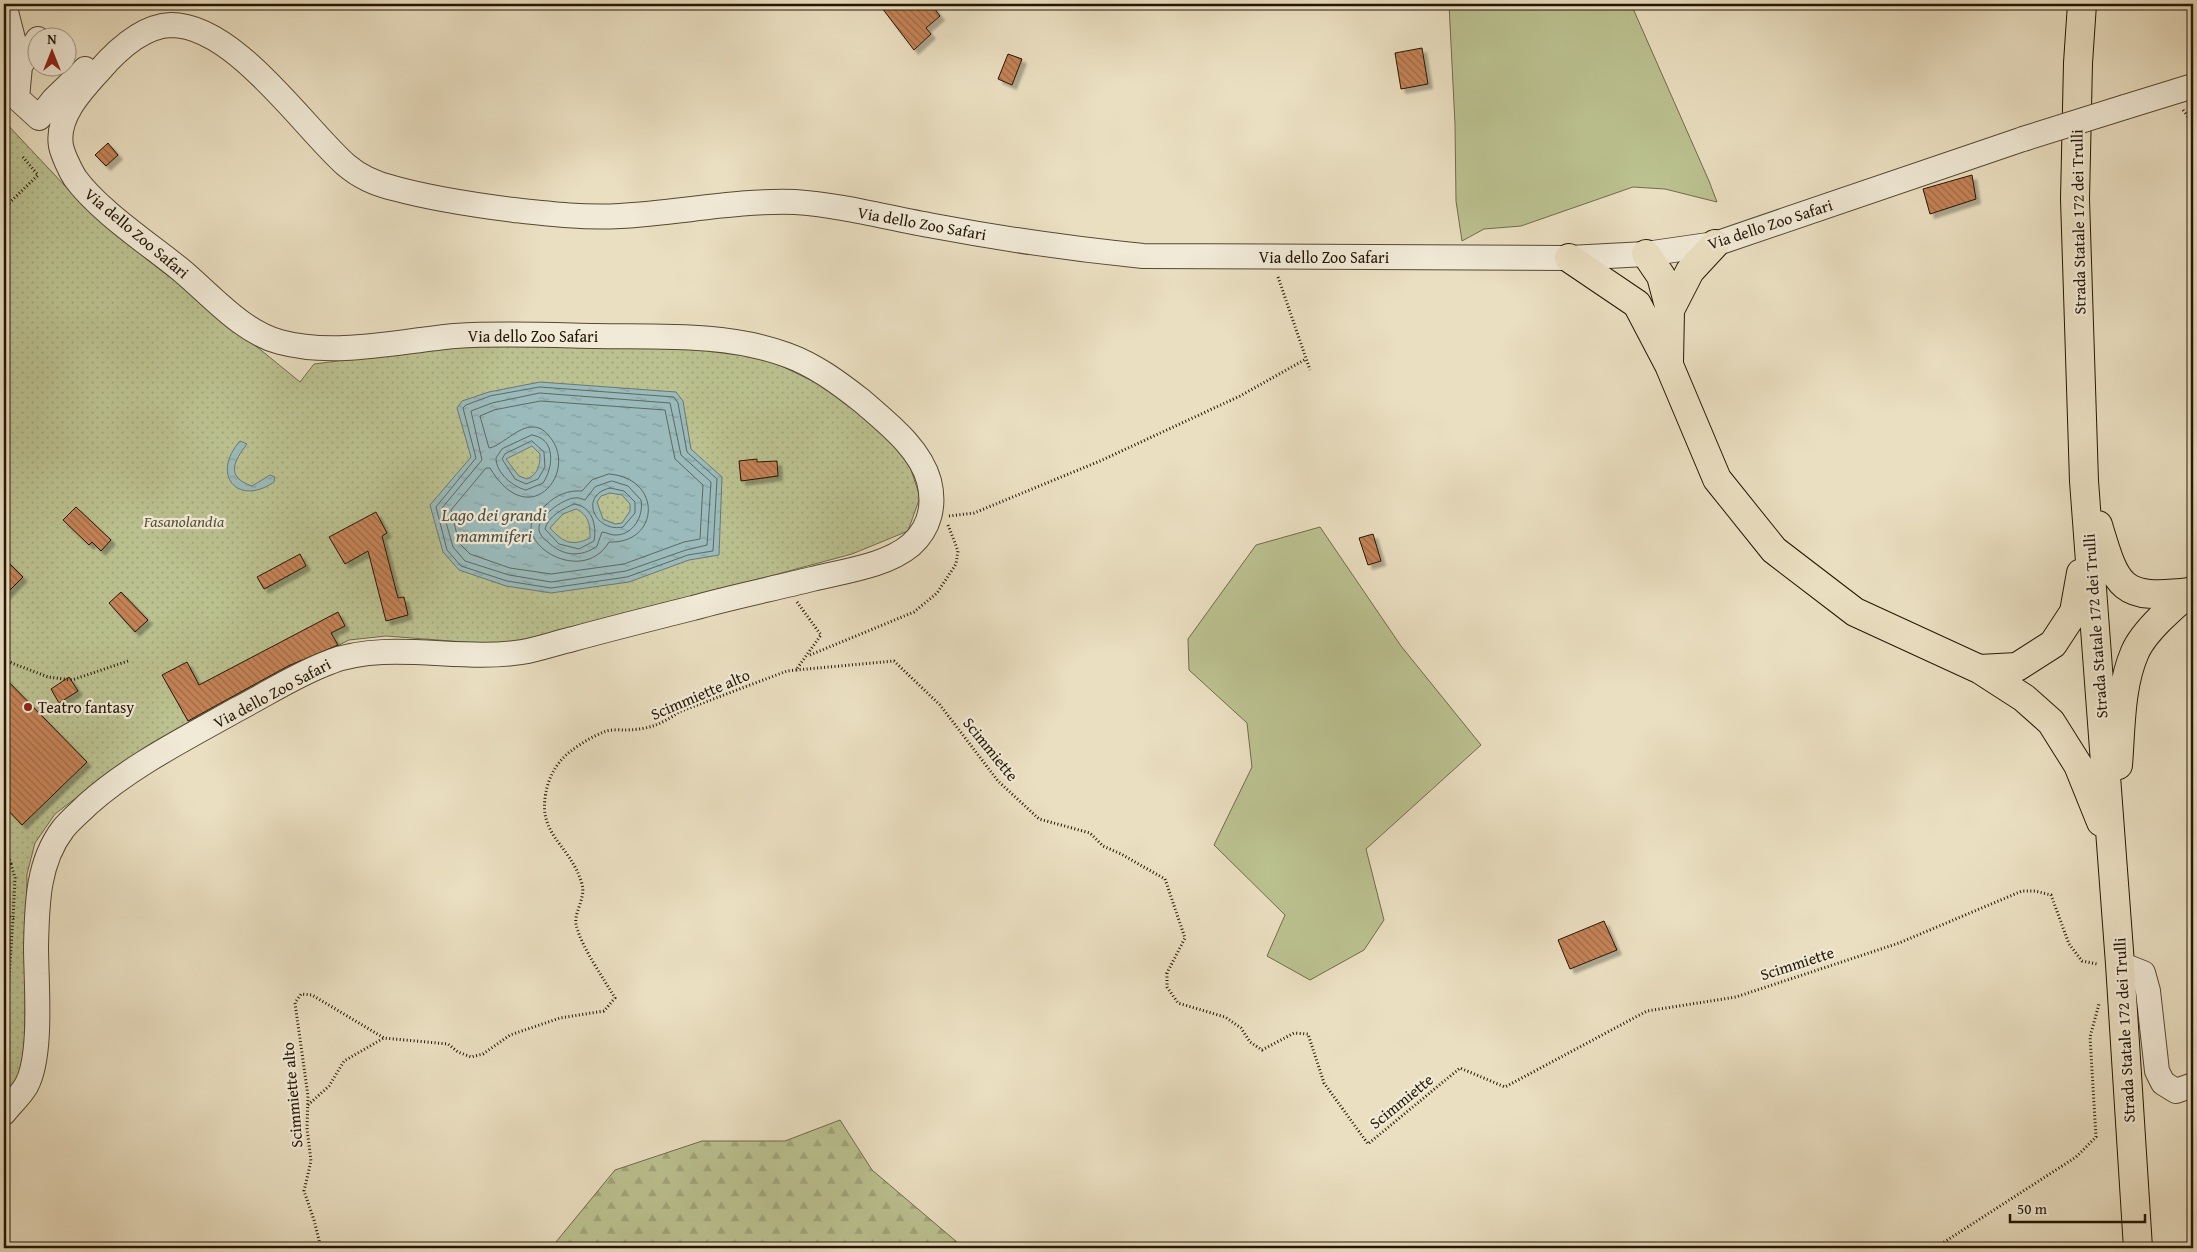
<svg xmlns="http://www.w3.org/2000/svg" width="2197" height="1252" font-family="'Gentium Book Plus',serif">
  <defs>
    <pattern id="forest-firs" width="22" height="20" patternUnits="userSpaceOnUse" patternTransform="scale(1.25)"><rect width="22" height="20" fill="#bbc190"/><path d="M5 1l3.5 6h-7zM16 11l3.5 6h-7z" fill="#a1a57b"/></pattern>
    <pattern id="park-dots" width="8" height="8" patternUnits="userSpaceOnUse" patternTransform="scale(1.25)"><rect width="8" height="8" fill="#bbc190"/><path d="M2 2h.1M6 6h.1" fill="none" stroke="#a1a57b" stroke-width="1.8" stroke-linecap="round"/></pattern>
    <pattern id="water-ripples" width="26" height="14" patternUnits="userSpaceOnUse" patternTransform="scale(1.25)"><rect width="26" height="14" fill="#9ababb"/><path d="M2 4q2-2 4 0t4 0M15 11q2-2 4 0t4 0" fill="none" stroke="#859f9f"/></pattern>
    <pattern id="building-back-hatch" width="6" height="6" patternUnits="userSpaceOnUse" patternTransform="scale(1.25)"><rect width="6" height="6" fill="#c58357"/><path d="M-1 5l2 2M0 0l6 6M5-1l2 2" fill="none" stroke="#a06a46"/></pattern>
    <filter id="shadow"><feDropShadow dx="4.5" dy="4.5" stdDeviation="1" flood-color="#0004"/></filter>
  </defs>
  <rect width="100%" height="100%" fill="#eadfc1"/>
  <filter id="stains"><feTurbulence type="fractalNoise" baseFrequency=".004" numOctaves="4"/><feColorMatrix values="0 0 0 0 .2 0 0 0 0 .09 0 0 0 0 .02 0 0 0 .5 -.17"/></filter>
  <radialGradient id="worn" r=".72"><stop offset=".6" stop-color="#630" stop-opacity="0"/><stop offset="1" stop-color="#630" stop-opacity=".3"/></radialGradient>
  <!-- green -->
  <path fill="#bbc190" stroke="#706c4a" d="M1449,4h182l78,177 8,21 -52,-13 -32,-2 -112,39 -37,3 -22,12 -6,-40 -1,-77z
    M1320,527l81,119 80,99 -115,104 18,71 -20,30 -54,30 -43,-24 18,-41 -71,-70 38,-78 -5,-44 -58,-53 -1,-31 68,-94z"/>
  <!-- forest -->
  <path fill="url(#forest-firs)" stroke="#706c4a" d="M840,1120l32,50 92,78h-413l64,-78 87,-29h83z"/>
  <!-- park -->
  <path fill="url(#park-dots)" stroke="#706c4a" d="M4,121l78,83 218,178 14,-18 157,-20 212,3 80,10 76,37 67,61 14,42 -12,34 -56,23 -331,89 -31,1 -104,-8 -37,4 -134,70 -88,49 -72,55 -20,29 -8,31 -3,196 -20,26z"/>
  <!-- water -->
  <path fill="url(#water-ripples)" stroke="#6b7872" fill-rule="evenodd" d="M540,382l136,10 7,9 8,48 31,28 -3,78 -30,5 -60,22 -43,6 -35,5 -45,-7 -47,-16 -16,-18 -13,-47 41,-48 -14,-49 5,-7 27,-9zM532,446l8,8c0,12 -2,20 -13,25l-8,-3 -13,-17zM610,493l12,2 8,9v7l-8,12 -7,1 -12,-5 -6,-17 4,-6zM576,509c13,6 14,16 14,29 -19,9 -27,4 -40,-10l13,-14z
    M240,441l7,3c-13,17 -22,33 5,42l18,-11 5,2 -1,5c-36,25 -64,-7 -34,-41z"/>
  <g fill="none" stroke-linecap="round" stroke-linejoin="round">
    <!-- shore -->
    <path stroke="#5f6860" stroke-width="1" d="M540,387l134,10 4,6 9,49 30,27 -4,72 -25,4 -61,22 -76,11 -44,-7 -46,-15 -14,-16 -11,-43 40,-49 -13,-50 3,-3 24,-9z
      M540,393l130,10 11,52 30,27 -4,63 -21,5 -60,21 -75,11 -42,-7 -44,-14 -12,-14 -11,-39 40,-48 -11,-49 21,-8z
      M541,401l124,9 10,49 28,26 -3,54 -16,3 -60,22 -73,10 -41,-6 -40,-14 -11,-11 -8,-33 35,-42h4c40,67 90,2 59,-32 -4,-5 -9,-9 -16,-9 -15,-1 -33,20 -44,21l-9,-32 14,-6z
      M532,435c25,4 21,33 11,48l-17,7c-13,-3 -30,-17 -30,-32l6,-9z
      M532,441l12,11 1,15 -7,12 -12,5 -11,-5 -13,-20 3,-5z
      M609,474c54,4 51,70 0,68 -24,41 -86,8 -77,-21 3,-7 10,-12 15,-17 9,-9 22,-14 35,-13l10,-11z
      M612,481l16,5 13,14c3,16 -8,36 -27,35 -4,0 -8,-3 -12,-3l-5,14c-16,12 -35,10 -49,-4 -4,-3 -8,-7 -9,-12 -2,-13 24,-31 35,-32 4,-1 8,1 11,2l10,-13z
      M610,488l14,3 11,11v11l-12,14c-28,6 -45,-32 -13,-39z
      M574,504c18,2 23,21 20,37l-15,8 -20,-5 -14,-15c3,-13 18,-20 29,-25z"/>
  </g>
  <!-- building -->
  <path fill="url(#building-back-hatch)" stroke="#241604" filter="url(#shadow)" d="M879,4h52l9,12 -14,12 5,6 -17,16z
    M1422,48l6,36 -27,5 -6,-36z
    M1008,54l14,5 -10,26 -14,-6z
    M108,143l10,12 -12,11 -11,-11z
    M1972,175l4,24 -46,15 -7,-25z
    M757,459v3l20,-1 1,15 -37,5 -2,-20z
    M76,507l35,33 -10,11 -9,-9 -3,3 -26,-25z
    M376,512l11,21 -5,3 16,62 6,-1 4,18 -22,6 -18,-70 -23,13 -16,-27z
    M1373,534l8,27 -13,4 -9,-27z
    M300,554l6,12 -42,23 -7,-12z
    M4,558l19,19 -19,19z
    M121,592l27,28 -13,12 -26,-29z
    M338,612l7,14 -14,7 7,12 -50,21 -100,55 -26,-46 25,-13 12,23z
    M4,677l83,85 -65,63 -18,-19z
    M69,677l9,14 -19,12 -8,-14z
    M1604,921l13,29 -47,19 -12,-29z"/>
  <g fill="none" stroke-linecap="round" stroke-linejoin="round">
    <!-- minor casing -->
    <g stroke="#564833" stroke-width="26">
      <path id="minor" d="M4,4l16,62 -3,32 22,20 15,-19 31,-30
        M20,66l18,-27
        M2125,107l68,-21
        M2120,964l23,9 5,18 9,80 6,12 13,8 17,-6
        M4,1113c7,-9 16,-17 22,-27 17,-30 10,-104 10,-139 1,-41 1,-84 27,-118 5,-7 19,-19 25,-25 44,-39 97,-65 148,-94 31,-16 61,-36 94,-48 56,-22 131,0 192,-10 17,-3 34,-9 51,-13 40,-11 80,-21 120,-31 39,-11 79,-19 119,-29 32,-8 74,-13 99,-34 19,-17 24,-40 18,-64 -9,-33 -42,-58 -67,-80 -23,-18 -47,-36 -75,-46 -59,-22 -128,-18 -191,-19 -47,-1 -95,-3 -141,0 -56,5 -120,21 -175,6 -38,-10 -69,-47 -99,-72 -32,-26 -83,-60 -106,-92 -5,-8 -12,-23 -14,-32 -5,-29 20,-55 38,-75 18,-21 43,-45 72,-46 64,0 132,102 175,140 14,12 30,19 47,23 40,11 81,17 121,22 36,4 70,8 106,6 58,-3 117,-16 175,-14 47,3 93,16 139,24 69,13 139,23 209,30l426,2 77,-4 69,-10 308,-105"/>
    </g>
    <!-- major casing -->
    <g stroke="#241604" stroke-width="30">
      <path id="major" d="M2082,4l-4,59 -3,136 9,282 36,483 18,284
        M1646,254l15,22 9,34 -1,52
        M1569,258l68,46 32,61 48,114 57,71 81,62 124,57 45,29 27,24 27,43 23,57
        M1670,310l20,-39 25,-27
        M2098,525c19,64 23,75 93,67
        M1979,669l38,-2 36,-23 21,-32 7,-39
        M2118,765c3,-37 2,-79 17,-113 9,-21 40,-48 58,-62"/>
    </g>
    <!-- path -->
    <path stroke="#241604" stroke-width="3" stroke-dasharray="1 2.5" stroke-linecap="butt" d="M2183,110l10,13
      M4,208l34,-33 -16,-19
      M1278,277l32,93
      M949,516l25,-3 126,-52 140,-65 66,-37
      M797,602l24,33 -25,35 98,-9 46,44 58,76 41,38 51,14 13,13 18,8 44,25 20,59 -18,35v14l11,16 47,14 16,11 9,14 12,8 32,-17 14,1 16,49 44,61 92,-76 45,19 142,-76 89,-14 163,-54 123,-52h13l16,4 18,49 13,17 15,3
      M810,655l104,-43 23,-19 19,-29 2,-13 -10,-26
      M4,660l44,17 24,3 56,-19
      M4,843l7,21 -7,7
      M11,864l4,14 -2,41
      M4,913l9,6 -9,131
      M308,1105l21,-19 15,-25 40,-23
      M321,1248l-7,-28 -10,-29 7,-30 -4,-33 1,-32 -13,-93 6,-9 11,1 72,43 64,6 10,8 13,5 12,-3 27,-19 50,-17 44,-7 11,-13c-11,-19 -35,-53 -39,-74 -2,-12 10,-26 6,-40 -12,-42 -49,-49 -34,-100 4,-13 12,-25 23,-33 9,-7 22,-15 33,-19 6,-3 16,-2 23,-2 23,-1 33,-5 52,-18l108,-41 9,-1
      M1935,1248l141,-91 20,-20 -6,-100 9,-33"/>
    <!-- minor -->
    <use href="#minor" stroke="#f1ead7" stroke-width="24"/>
    <!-- major -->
    <use href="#major" stroke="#eadfc1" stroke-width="28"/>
    <!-- minor-bridge casing -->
    <g stroke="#564833" stroke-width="26" stroke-linecap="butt">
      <path id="minor-bridge" d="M2023,139l102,-32"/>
    </g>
    <!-- minor-bridge -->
    <use href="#minor-bridge" stroke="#f1ead7" stroke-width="24"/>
  </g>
  <!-- markers -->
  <circle fill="#8f2418" stroke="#f1ead7" stroke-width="2" cx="28" cy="707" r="5"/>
  <g text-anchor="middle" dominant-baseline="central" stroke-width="4.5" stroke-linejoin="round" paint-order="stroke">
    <!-- street labels -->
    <g font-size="16" fill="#241604" stroke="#f1ead7">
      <text transform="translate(2078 222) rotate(-91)">Strada Statale 172 dei Trulli</text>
      <text transform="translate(922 223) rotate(10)">Via dello Zoo Safari</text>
      <text transform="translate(1770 224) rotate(-18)">Via dello Zoo Safari</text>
      <text transform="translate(137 233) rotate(40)">Via dello Zoo Safari</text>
      <text x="1324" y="257">Via dello Zoo Safari</text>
      <text x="533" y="336">Via dello Zoo Safari</text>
      <text transform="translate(2095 626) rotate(-94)">Strada Statale 172 dei Trulli</text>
      <text transform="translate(272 693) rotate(-28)">Via dello Zoo Safari</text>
      <text transform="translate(700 694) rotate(-23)">Scimmiette alto</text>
      <text transform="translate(991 749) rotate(51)">Scimmiette</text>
      <text transform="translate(1797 963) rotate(-18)">Scimmiette</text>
      <text transform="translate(2124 1030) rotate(-93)">Strada Statale 172 dei Trulli</text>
      <text transform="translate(292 1095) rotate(-95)">Scimmiette alto</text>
      <text transform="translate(1401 1101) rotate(-39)">Scimmiette</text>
    </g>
    <!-- park labels -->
    <g font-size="16" font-style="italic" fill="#595235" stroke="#f1ead7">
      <text x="184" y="521">Fasanolandia</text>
    </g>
    <!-- poi labels -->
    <g font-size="16" fill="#241604" stroke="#f1ead7" text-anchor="start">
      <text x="38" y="707">Teatro fantasy</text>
    </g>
    <!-- water labels -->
    <g font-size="18" font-style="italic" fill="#4d4f44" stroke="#f1ead7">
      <text x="494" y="514">Lago dei grandi<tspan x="494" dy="21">mammiferi</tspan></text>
    </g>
  </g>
  <!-- margin -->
  <rect width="2197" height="1252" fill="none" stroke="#eadfc1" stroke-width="20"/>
  <rect x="5" y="5" width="2187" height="1242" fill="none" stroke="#241604" stroke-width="2.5"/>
  <rect x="10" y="10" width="2177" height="1232" fill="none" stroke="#241604"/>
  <!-- north arrow -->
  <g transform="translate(52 52)"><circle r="24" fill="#f1ead7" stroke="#9f9583"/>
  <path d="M0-4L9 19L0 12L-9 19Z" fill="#8f2418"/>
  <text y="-8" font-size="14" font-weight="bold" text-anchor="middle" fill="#241604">N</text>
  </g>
  <!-- scale -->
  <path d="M2010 1214v8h135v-8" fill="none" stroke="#241604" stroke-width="2.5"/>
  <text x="2017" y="1214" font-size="15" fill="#241604" stroke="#f1ead7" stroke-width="4" paint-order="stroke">50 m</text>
  <rect width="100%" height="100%" filter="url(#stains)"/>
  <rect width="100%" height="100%" fill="url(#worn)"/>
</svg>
